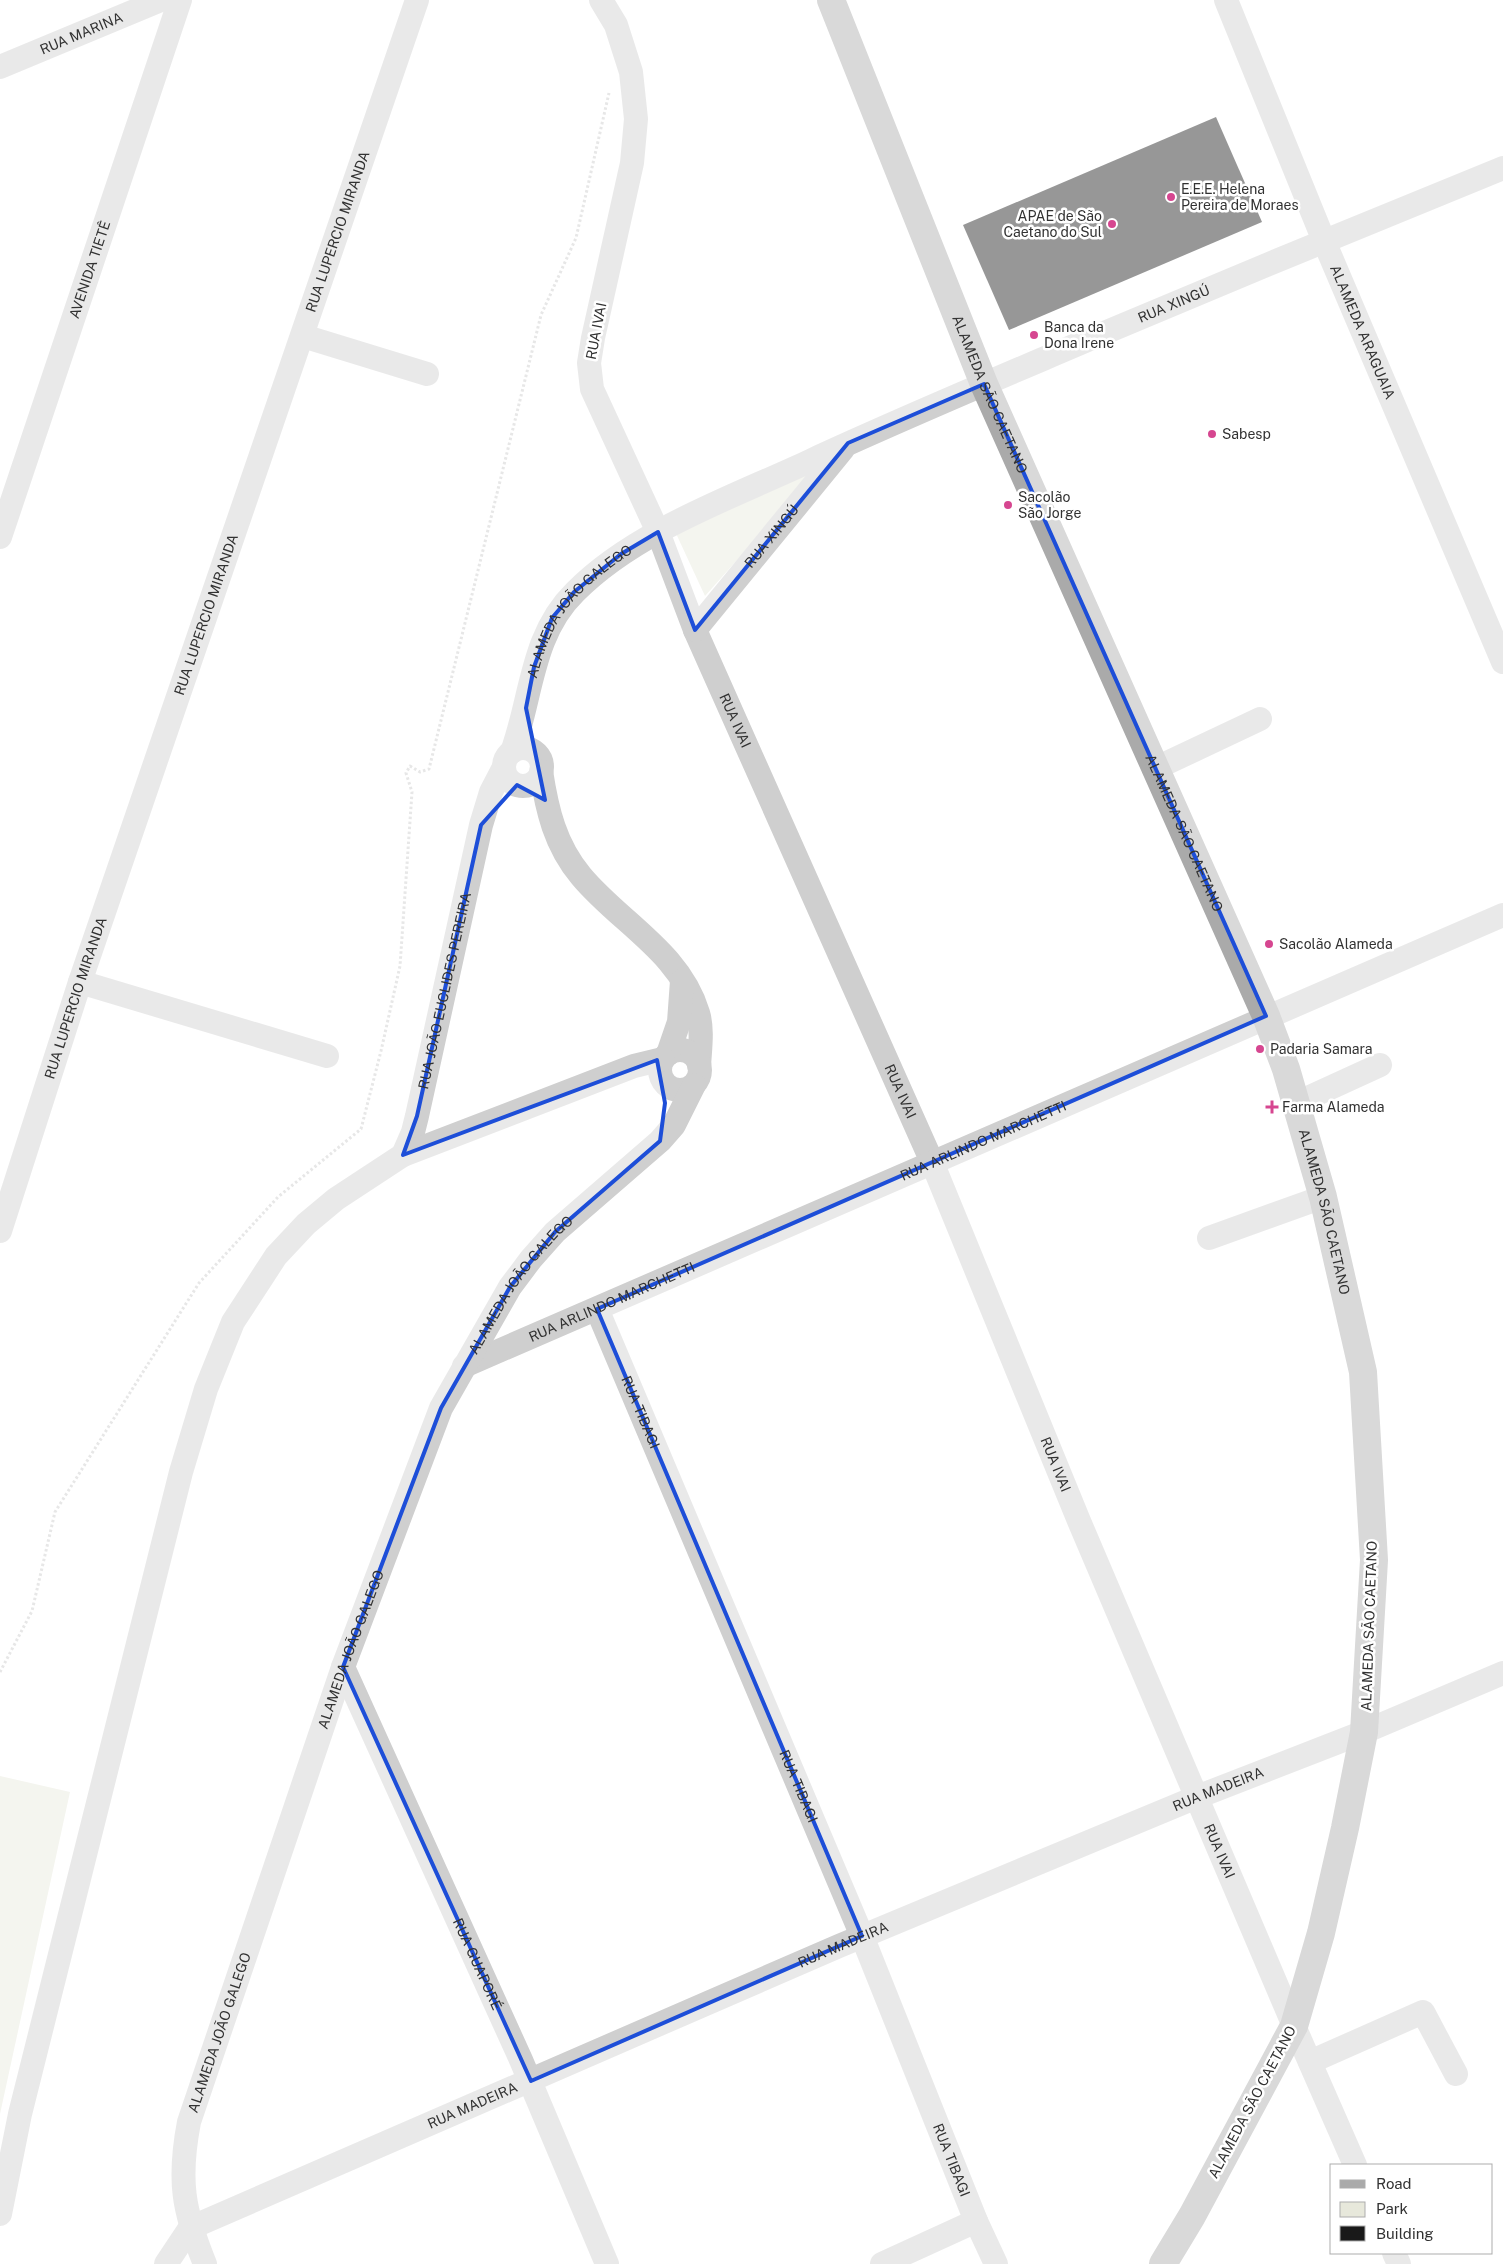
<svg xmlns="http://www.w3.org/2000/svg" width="1503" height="2264" font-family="'Public Sans',sans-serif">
  <rect width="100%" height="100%" fill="#fff"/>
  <!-- green -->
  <path fill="#e7e8db" d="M827,459l-122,137 -32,-69z
    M0,1776l70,16 -70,322z"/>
  <!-- building -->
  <path fill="#191919" d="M1216,117l46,105 -253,108 -46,-105z"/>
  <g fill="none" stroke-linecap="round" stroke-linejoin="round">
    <!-- path -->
    <path stroke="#c9c9c9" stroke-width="3" stroke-dasharray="2.5 2.5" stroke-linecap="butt" d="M0,1672l32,-61 23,-99 144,-229 79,-86 83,-68 20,-78 19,-85 12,-174 -6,-19 4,-7 10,6 9,-3 112,-454 35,-77 33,-145"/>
    <!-- minor -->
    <g stroke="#cfcfcf" stroke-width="24">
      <path id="s1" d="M601,0l15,25 15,47 5,47 -4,44 -39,175 -4,25 3,26 66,143 37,98 237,532 147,359 215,505 61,139"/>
      <path id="s2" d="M1226,0l98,241 179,421"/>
      <path id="s3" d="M0,67l161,-67"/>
      <path d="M303,336l124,38"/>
      <path id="s4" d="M0,537l180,-537"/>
      <path id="s5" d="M695,630l148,-181"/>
      <circle cx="523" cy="767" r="19"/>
      <path id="s6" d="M512,752c20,-55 19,-117 63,-160 60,-61 158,-95 235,-131 95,-44 191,-84 287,-125 135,-57 270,-113 406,-168"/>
      <path d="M1154,769l106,-50"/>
      <path d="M541,771c6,39 14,74 40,105 38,46 99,76 117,137 5,16 2,36 1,53"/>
      <path d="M80,982l247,74"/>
      <circle cx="680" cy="1070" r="20"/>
      <path d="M668,1054l11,-32 3,-41"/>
      <path d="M1297,1103l83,-38"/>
      <path id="s7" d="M403,1155l10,-23 4,-16 64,-291 10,-33 13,-25"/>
      <path id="s8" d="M0,1231l80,-249 337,-982"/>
      <path d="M1209,1238l114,-41"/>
      <path id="s9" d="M597,1309l265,627 114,285 20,43"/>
      <path id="s10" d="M464,1366l1039,-451"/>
      <path id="s11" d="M343,1667l178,393 86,204"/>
      <path d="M1310,2062l113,-50 33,62"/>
      <path d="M0,2214l20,-100 161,-642 25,-83 27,-67 43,-66 30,-32 30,-25 67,-44 231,-89 29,-7"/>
      <path id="s12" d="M190,2228l649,-282 358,-149 167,-65 139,-59"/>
      <path d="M1394,2253l5,11"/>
      <path d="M166,2264l24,-36"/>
      <path id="s13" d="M205,2264c-22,-54 -27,-84 -16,-142l154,-455 98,-259 69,-121 21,-28 24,-27 105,-91 14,-16 20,-40"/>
      <path d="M882,2264l94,-43"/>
    </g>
    <!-- major -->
    <path stroke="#aaa" stroke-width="28" id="s14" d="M831,0l153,384 282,632 20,53 37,128 40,175 11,188 -10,172 -19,96 -24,105 -27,93 -102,190 -29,48"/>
  </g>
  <!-- marked area -->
  <path d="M0 0H1503V2264H0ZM984,384l282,632 -669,293 265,627 -331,145 -188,-414 98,-259 69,-121 45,-55 105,-91 5,-38 -8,-43 -254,95 14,-39 64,-291 36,-40 28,15 -19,-92 8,-41 18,-49 22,-26 47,-38 37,-22 37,98 153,-187z" fill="#fff" fill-opacity=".55" fill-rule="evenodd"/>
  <path fill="none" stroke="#1d4ed8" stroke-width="4" stroke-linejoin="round" d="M984,384l282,632 -669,293 265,627 -331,145 -188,-414 98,-259 69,-121 45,-55 105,-91 5,-38 -8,-43 -254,95 14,-39 64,-291 36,-40 28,15 -19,-92 8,-41 18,-49 22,-26 47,-38 37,-22 37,98 153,-187z"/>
  <!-- markers -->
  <g fill="#d64690" stroke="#fff" stroke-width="2">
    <circle cx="1171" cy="197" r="5"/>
    <circle cx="1112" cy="224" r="5"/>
    <circle cx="1034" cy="335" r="5"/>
    <circle cx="1212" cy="434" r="5"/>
    <circle cx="1008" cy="505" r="5"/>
    <circle cx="1269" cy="944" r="5"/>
    <circle cx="1260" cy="1049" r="5"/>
    <path d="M1269.5 1099.5h5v5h5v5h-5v5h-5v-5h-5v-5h5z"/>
  </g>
  <g text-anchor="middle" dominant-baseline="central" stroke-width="5" stroke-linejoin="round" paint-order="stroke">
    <!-- street labels -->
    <g font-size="14" fill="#323232" stroke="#fff">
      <text stroke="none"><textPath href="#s3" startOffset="88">RUA MARINA</textPath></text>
      <text stroke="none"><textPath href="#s8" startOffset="1055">RUA LUPERCIO MIRANDA</textPath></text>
      <text stroke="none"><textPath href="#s4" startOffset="282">AVENIDA TIETÊ</textPath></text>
      <text stroke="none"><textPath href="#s6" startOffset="841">RUA XINGÚ</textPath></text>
      <text transform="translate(596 331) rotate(-79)">RUA IVAI</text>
      <text stroke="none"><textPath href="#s2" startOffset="359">ALAMEDA ARAGUAIA</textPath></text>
      <text stroke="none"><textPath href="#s14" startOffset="425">ALAMEDA SÃO CAETANO</textPath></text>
      <text stroke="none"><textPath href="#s5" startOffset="121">RUA XINGÚ</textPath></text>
      <text stroke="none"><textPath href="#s6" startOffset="161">ALAMEDA JOÃO GALEGO</textPath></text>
      <text stroke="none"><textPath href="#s8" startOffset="650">RUA LUPERCIO MIRANDA</textPath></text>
      <text stroke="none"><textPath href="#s1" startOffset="762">RUA IVAI</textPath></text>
      <text stroke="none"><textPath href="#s14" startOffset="905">ALAMEDA SÃO CAETANO</textPath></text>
      <text stroke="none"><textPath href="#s7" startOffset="170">RUA JOÃO EUCLIDES PEREIRA</textPath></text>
      <text stroke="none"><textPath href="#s8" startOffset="245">RUA LUPERCIO MIRANDA</textPath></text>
      <text stroke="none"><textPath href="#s1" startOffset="1168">RUA IVAI</textPath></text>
      <text stroke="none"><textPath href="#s10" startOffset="566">RUA ARLINDO MARCHETTI</textPath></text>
      <text stroke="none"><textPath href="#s14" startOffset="1310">ALAMEDA SÃO CAETANO</textPath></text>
      <text stroke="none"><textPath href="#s13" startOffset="1050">ALAMEDA JOÃO GALEGO</textPath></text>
      <text stroke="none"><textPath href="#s10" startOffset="161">RUA ARLINDO MARCHETTI</textPath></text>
      <text stroke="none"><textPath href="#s9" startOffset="112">RUA TIBAGI</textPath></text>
      <text stroke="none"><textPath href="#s1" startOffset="1572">RUA IVAI</textPath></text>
      <text transform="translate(1369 1626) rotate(-88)">ALAMEDA SÃO CAETANO</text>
      <text stroke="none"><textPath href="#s13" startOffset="645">ALAMEDA JOÃO GALEGO</textPath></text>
      <text stroke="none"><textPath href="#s9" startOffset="518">RUA TIBAGI</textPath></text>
      <text stroke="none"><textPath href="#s12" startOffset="1118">RUA MADEIRA</textPath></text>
      <text stroke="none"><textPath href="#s1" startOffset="1992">RUA IVAI</textPath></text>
      <text stroke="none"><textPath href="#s12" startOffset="712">RUA MADEIRA</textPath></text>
      <text stroke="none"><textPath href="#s11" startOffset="326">RUA GUAPORÉ</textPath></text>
      <text stroke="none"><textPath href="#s13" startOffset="240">ALAMEDA JOÃO GALEGO</textPath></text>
      <text transform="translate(1252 2102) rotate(-62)">ALAMEDA SÃO CAETANO</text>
      <text stroke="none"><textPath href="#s12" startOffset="308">RUA MADEIRA</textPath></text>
      <text stroke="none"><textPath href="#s9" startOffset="922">RUA TIBAGI</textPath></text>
    </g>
    <!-- poi labels -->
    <g font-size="14" fill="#323232" stroke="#fff" text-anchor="start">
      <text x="1181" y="189">E.E.E. Helena<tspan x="1181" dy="16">Pereira de Moraes</tspan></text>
      <text x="1102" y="216" text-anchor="end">APAE de São<tspan x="1102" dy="16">Caetano do Sul</tspan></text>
      <text x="1044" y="327">Banca da<tspan x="1044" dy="16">Dona Irene</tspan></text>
      <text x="1222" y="434">Sabesp</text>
      <text x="1018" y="497">Sacolão<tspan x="1018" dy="16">São Jorge</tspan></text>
      <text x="1279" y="944">Sacolão Alameda</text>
      <text x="1270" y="1049">Padaria Samara</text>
      <text x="1282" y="1107">Farma Alameda</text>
    </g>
  </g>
  <!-- legend -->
  <rect x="1330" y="2164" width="162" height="90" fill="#ffffff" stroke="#adadad"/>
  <rect x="1340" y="2180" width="25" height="8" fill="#aaaaaa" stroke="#adadad"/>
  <text x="1376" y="2189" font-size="15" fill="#323232">Road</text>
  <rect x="1340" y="2202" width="25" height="15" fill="#e7e8db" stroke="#adadad"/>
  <text x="1376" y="2214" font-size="15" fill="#323232">Park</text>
  <rect x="1340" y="2226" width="25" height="15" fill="#191919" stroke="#adadad"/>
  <text x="1376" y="2239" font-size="15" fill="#323232">Building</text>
</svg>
